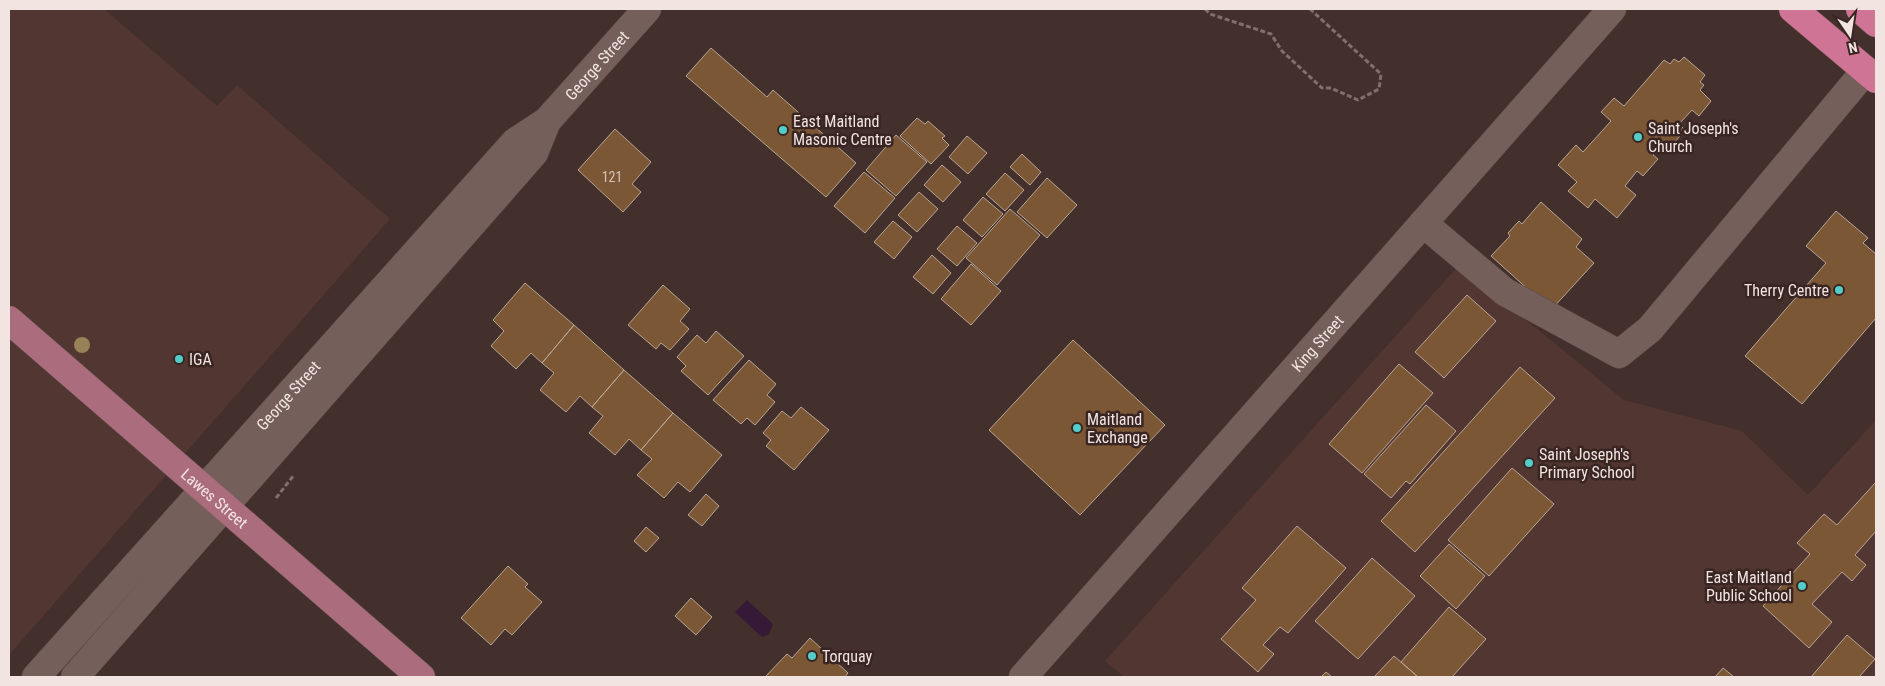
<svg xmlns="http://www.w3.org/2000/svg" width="1885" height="686" font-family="'Roboto Condensed',sans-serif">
  <rect width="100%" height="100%" fill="#432f2b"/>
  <!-- built -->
  <path fill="#523631" d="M9,9h95l113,97 20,-21 153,134 -381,436z
    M1459,265l165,135 118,31 66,64 68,-75v257h-752l-19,-16z"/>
  <!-- water -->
  <path fill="#361837" d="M747,600l26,24 -4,10 -7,3 -27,-25z"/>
  <!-- building -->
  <path fill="#7b5735" stroke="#b8a696" d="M711,48l56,49 6,-7 83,73 -30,34 -140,-121z
    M1684,57l21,18 -5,7 4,3 -4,5 11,11 -12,15 -7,-6 -13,14 6,6 -16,19 -6,-5 -10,11 5,4 -15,17 -6,-5 -12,15 11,9 -19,23 -22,-19 -7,9 -20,-17 9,-9 -19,-17 18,-20 7,7 28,-31 -10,-9 13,-14 10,8 40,-46 6,4 4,-5 5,3z
    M917,118l8,6 3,-3 17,15 -3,2 7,7 -18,19 -31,-28z
    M615,129l36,33 -19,22 9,8 -18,20 -45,-42z
    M896,135l31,27 -31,34 -30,-26z
    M967,136l20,17 -19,21 -19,-17z
    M1022,154l19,18 -11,13 -20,-18z
    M942,165l19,17 -18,20 -19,-17z
    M864,172l31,26 -30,35 -31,-27z
    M1005,173l19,17 -19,21 -19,-17z
    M1047,178l30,27 -30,33 -30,-26z
    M919,192l19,17 -21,23 -19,-17z
    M983,197l20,17 -21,23 -19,-17z
    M1541,202l41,37 -6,8 18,16 -43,47 -60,-54 19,-20 -2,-3 11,-12 3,3z
    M1010,209l30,26 -43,50 -31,-27z
    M1836,211l32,27 -5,5 13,11v64l-74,86 -57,-48 81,-93 -20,-17z
    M893,221l19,16 -18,22 -20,-17z
    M957,226l20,17 -20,23 -20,-17z
    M932,255l19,18 -18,21 -20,-17z
    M971,264l30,27 -30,34 -30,-26z
    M525,283l49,42 -32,38 -11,-10 -15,16 -25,-23 13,-15 -11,-11z
    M663,285l27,24 -10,12 9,8 -19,21 -9,-7 -5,6 -28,-24z
    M1467,295l29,26 -52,57 -29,-26z
    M574,325l50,45 -32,37 -12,-11 -14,16 -26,-22 14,-17 -12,-10z
    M716,331l28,25 -36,39 -27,-24 5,-5 -9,-9 20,-22 9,8z
    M1073,340l92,85 -85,90 -91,-85z
    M749,360l27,24 -9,11 8,7 -20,23 -8,-7 -6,6 -28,-24z
    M1399,364l34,29 -71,80 -33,-29z
    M1520,367l35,31 -140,154 -34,-31z
    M624,370l49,43 -32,37 -12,-11 -14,16 -26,-22 14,-17 -11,-9z
    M1426,405l30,26 -46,53 -4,-3 -15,17 -27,-24z
    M801,407l28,23 -35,40 -28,-24 5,-6 -8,-7 19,-22 9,7z
    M673,413l49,42 -32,37 -12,-10 -14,16 -27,-23 15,-16 -11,-9z
    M1512,468l42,36 -65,72 -41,-36z
    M1876,482v49l-21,24 11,10 -14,16 -10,-9 -30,32 20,18 -23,26 -46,-42 47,-52 -13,-11 27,-29 13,11z
    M706,494l13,12 -17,20 -14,-11z
    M1297,526l49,42 -58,65 -8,-6 -17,18 11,9 -16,18 -37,-33 35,-39 -14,-12z
    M646,527l13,11 -13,14 -12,-11z
    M1449,544l36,32 -29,33 -36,-33z
    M1372,558l43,38 -57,63 -43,-38z
    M508,566l20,18 -3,3 17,15 -30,33 -7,-6 -14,16 -30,-27z
    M691,598l21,19 -16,18 -21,-19z
    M1449,607l37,32 -34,38h-34l-17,-15z
    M1847,635l28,24 -16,18h-48z
    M810,638l38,35 -3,4h-80l22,-23 5,4z
    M1394,656l24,21h-44z
    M1723,668l11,9h-19z
    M1326,672l6,5h-11z"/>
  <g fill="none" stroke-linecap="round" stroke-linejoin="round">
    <!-- minor casing -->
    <g stroke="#5d4c49" stroke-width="29">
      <g id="minor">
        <path d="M1423,223l82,69 114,62 31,-25 216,-259"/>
        <path id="s1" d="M36,677l479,-535 32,-21 100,-112"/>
        <path d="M75,677l459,-524 13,-32"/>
        <path id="s2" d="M1023,677l589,-668"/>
      </g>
    </g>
    <!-- major casing -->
    <g stroke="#5d4c49" stroke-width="29">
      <g id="major">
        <path id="s3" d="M9,320l412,357"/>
      </g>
    </g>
    <!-- highway casing -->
    <g stroke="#5d4c49" stroke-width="29">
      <path id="highway" d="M1793,9l83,70
        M1860,9l16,14"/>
    </g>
    <!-- path -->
    <path stroke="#806f6b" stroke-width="3" stroke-dasharray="5 2.5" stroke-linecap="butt" d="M1205,9l5,5 61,20 11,17 40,37h9l27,12 21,-11 2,-15 -71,-65
      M276,498l18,-23"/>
    <!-- minor -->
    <use href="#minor" stroke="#755f5a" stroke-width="28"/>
    <!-- major -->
    <use href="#major" stroke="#ab6c7d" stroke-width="28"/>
    <!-- highway -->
    <use href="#highway" stroke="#cf7494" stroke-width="28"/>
  </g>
  <!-- trees -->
  <circle fill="#968256" cx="82" cy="345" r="8"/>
  <!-- markers -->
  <g fill="#54cdc8" stroke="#392522" stroke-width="2">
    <circle cx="783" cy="130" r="5"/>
    <circle cx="1638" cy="137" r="5"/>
    <circle cx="1839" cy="290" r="5"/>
    <circle cx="179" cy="359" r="5"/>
    <circle cx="1077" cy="428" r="5"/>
    <circle cx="1529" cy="463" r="5"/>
    <circle cx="1802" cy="586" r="5"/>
    <circle cx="812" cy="656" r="5"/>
  </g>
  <g text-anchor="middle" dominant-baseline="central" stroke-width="5" stroke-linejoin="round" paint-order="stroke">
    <!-- number labels -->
    <g font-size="14" fill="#d4c1b6">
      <text x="612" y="177">121</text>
    </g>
    <!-- street labels -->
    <g font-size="16" fill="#f1e4e1" stroke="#392522">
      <text stroke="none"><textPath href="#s1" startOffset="831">George Street</textPath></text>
      <text stroke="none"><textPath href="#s2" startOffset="445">King Street</textPath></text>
      <text stroke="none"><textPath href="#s1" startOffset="378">George Street</textPath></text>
      <text stroke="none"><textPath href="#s3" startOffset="272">Lawes Street</textPath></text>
    </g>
    <!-- poi labels -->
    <g font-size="16" fill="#f1e4e1" stroke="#392522" text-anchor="start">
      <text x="793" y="121">East Maitland<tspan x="793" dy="18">Masonic Centre</tspan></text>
      <text x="1648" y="128">Saint Joseph's<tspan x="1648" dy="18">Church</tspan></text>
      <text x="1829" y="290" text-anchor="end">Therry Centre</text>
      <text x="189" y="359">IGA</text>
      <text x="1087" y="419">Maitland<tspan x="1087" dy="18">Exchange</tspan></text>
      <text x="1539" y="454">Saint Joseph's<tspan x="1539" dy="18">Primary School</tspan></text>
      <text x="1792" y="577" text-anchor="end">East Maitland<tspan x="1792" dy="18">Public School</tspan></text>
      <text x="822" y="656">Torquay</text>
    </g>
  </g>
  <!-- border -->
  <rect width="1885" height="686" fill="none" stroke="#f1e4e1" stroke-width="20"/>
  <!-- north arrow -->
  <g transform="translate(1850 35) rotate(167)" stroke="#392522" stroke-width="4" paint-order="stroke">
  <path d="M0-4L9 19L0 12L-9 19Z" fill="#f1e4e1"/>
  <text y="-8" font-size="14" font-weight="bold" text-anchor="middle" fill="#f1e4e1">N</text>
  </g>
</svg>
